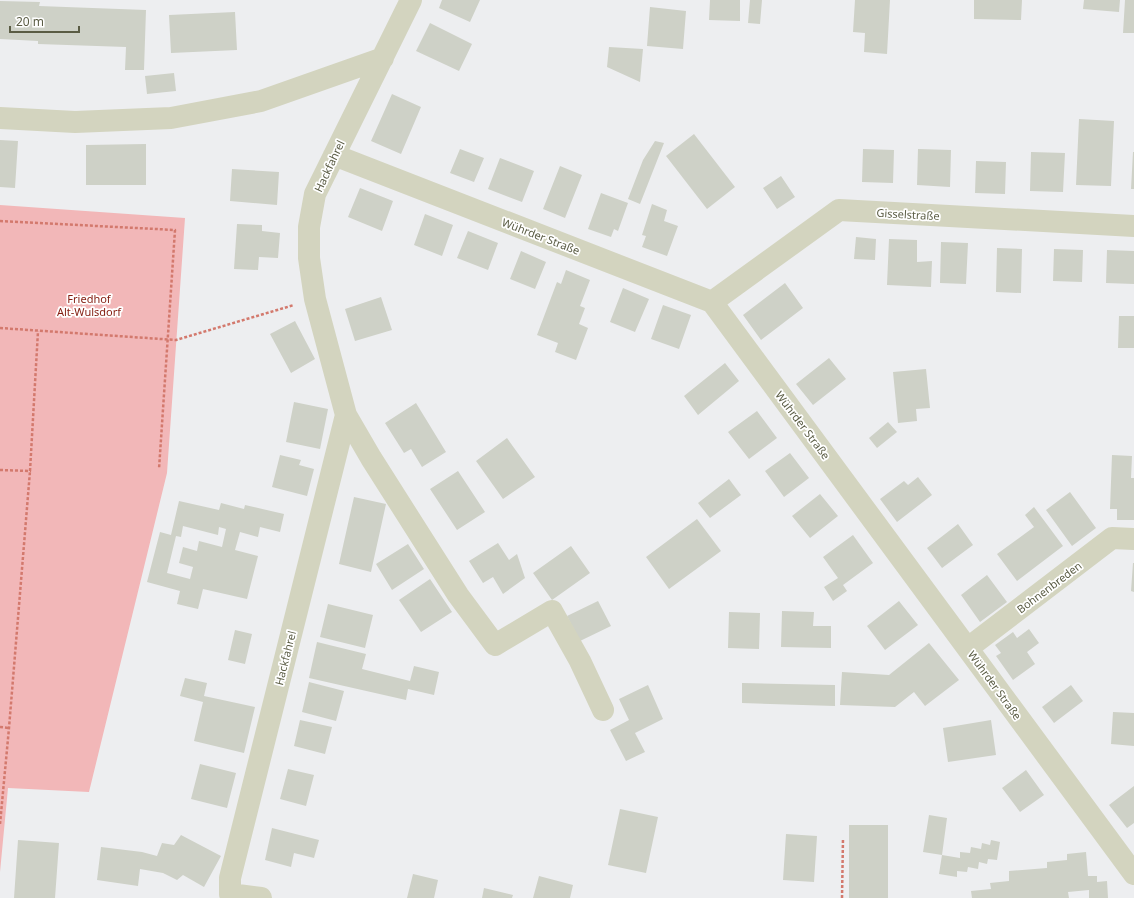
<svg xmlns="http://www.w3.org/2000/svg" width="1134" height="898" font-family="'Noto Sans',sans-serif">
  <rect width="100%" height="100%" fill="#edeef0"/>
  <!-- green -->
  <path fill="#f2b7b8" d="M0,205l185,13 -18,255 -78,319 -81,-4 -8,84z"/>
  <!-- building -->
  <path fill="#ced1c7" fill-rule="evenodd" d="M442,0h38l-10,22 -31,-14z
    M710,0h30v21l-31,-1z
    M750,0h12l-2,24 -12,-1z
    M855,0h35l-3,54 -23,-2 1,-19 -12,-1z
    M974,0h48l-1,20 -47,-1z
    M1084,0h36l-1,12 -36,-3z
    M1125,0h9v33h-11z
    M0,1l40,1 -1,4 107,4 -2,60h-19l1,-23 -88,-3v-3l-38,-2z
    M650,7l36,4 -3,38 -36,-3z
    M235,12l2,38 -66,3 -2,-38z
    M430,23l42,21 -13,27 -43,-20z
    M609,47l34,2 -3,33 -33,-15z
    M174,73l2,18 -29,3 -2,-18z
    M392,94l29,13 -20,47 -30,-13z
    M1079,119l35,2 -3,65 -35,-1z
    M694,134l41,53 -28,22 -41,-53z
    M0,140l18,1 -3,47 -15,-1z
    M655,141l9,2 -24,61 -12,-5 15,-39z
    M146,144v41h-60v-40z
    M460,149l24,9 -10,24 -24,-9z
    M863,149l31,1 -1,33 -31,-1z
    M918,149l33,1 -1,37 -33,-2z
    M1031,152l34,1 -2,39 -33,-1z
    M1133,152h1v37h-3z
    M500,158l34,13 -12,31 -34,-13z
    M976,161l30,1 -1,32 -30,-1z
    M560,166l22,9 -17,43 -22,-9z
    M232,169l47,3 -2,33 -47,-4z
    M781,176l14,21 -18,12 -14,-21z
    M360,188l33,13 -11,30 -34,-14z
    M601,193l27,10 -10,28 -4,-2 -3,8 -23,-8z
    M652,204l15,6 -3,11 14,5 -11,30 -25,-9 4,-11 -4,-1z
    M425,214l28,11 -11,31 -28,-11z
    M237,224l25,1v6l18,2 -2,25 -19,-1 -1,13 -24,-1z
    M468,231l30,12 -10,27 -31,-12z
    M856,237l20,2 -1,21 -21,-1z
    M889,239l28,1v22l15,-1 -1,26 -44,-2z
    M941,242l27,1 -2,41 -26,-1z
    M997,248l25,1 -1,44 -25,-1z
    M1054,249l29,1 -1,32 -29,-1z
    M1107,250l27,1v33l-28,-1z
    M521,251l25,11 -11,27 -25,-10z
    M566,270l24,10 -10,26 5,2 -6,16 9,4 -12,32 -21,-8 3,-9 -21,-8 20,-53 4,2z
    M785,283l18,25 -42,32 -18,-25z
    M623,288l26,11 -14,33 -25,-10z
    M381,297l11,33 -37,11 -10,-32z
    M663,305l28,10 -12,34 -28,-10z
    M1119,316h15v32h-16z
    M295,321l20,38 -24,14 -21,-39z
    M829,358l17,21 -33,26 -17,-21z
    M725,363l14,18 -41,34 -14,-19z
    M926,369l4,39 -14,1 1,12 -19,2 -5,-51z
    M294,402l34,7 -8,40 -34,-7z
    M416,403l30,49 -24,15 -11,-18 -7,4 -19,-30z
    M757,411l20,27 -28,21 -21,-27z
    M888,422l9,10 -20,16 -8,-10z
    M507,438l28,39 -32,22 -27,-38z
    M790,453l19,25 -25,19 -19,-26z
    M280,455l21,5 -2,5 15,4 -7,27 -35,-9z
    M1112,455l20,1 -1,22h3v42h-17v-11h-7z
    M458,471l27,41 -28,18 -27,-41z
    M918,477l14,18 -35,27 -17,-23 24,-18 4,4z
    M729,479l12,16 -31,23 -12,-15z
    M1070,492l26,36 -24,18 -26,-36z
    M820,494l18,22 -28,22 -18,-22z
    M354,497l32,7 -15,68 -32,-8z
    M179,501l40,9 2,-7 23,6 1,-4 39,9 -4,18 -20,-5 -2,10 -18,-5 -5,18 23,6 -11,43 -44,-10 -5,20 -21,-5 3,-13 -33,-9 13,-50 11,3zM183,526l35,9 1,-8 7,2 -4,18 -23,-6 -2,10 -14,-4 -4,16 14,4 -3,12 -23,-6 9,-37 5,1z
    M1034,507l29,39 -46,35 -20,-27 37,-27 -9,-12z
    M697,519l24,32 -52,38 -23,-32z
    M958,524l15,21 -31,23 -15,-20z
    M853,535l20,28 -30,22 4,6 -14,10 -9,-14 14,-9 -15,-21z
    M498,543l11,17 8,-6 8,24 -22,16 -10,-17 -10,6 -14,-22z
    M408,544l16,25 -32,21 -16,-26z
    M571,546l19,27 -38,27 -19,-27z
    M1133,563h1v29l-3,-1z
    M987,575l20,27 -27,20 -19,-27z
    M430,579l22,33 -31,20 -22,-32z
    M598,601l13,25 -31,15 -13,-25z
    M899,601l19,24 -33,25 -18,-24z
    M328,604l45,11 -8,33 -45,-11z
    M782,611l32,1 -1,14h18v22l-50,-1z
    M729,612l31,1 -1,36 -31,-1z
    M1029,629l10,14 -12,9 8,12 -22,16 -17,-24 5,-3 -6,-8 18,-13 4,6z
    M235,630l17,4 -7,30 -17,-4z
    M317,642l49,12 -4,15 48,12 4,-15 25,6 -5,23 -26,-6 -2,11 -97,-22z
    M929,643l30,37 -34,26 -11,-14 -19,15 -55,-2 2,-33 47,3z
    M185,678l22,5 -3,13 51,11 -11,46 -50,-12 9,-39 -23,-6z
    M309,682l35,9 -8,30 -34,-9z
    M742,683l93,2v21l-93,-3z
    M648,685l15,34 -28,14 10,19 -19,9 -16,-31 19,-10 -10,-21z
    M1071,685l12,16 -29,22 -12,-16z
    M1113,712l21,1v33l-23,-2z
    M300,720l32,7 -7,27 -31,-8z
    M991,720l5,35 -48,7 -5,-34z
    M200,764l36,9 -9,35 -36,-9z
    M288,769l26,6 -8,31 -26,-7z
    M1026,770l18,25 -24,17 -18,-24z
    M1134,786v37l-7,5 -18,-23z
    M620,809l38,8 -12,56 -38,-8z
    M929,815l18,3 -5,37 18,3v-6l10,1 1,-6 10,2 1,-6 8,2 1,-5 9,2 -3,18 -9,-1 -1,5 -8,-2 -1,7 -10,-2 -1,5 -10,-1v6l-18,-3 3,-19 -19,-3z
    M849,825h39v73h-39z
    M272,828l47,12 -5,18 -20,-5 -3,14 -26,-7z
    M786,834l31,2 -3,46 -31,-2z
    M181,835l40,21 -17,31 -21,-12 -6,5 -14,-7 -23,-4 -2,17 -41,-6 4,-33 41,5 15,4 5,-13 12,2z
    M18,840l41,3 -4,55h-41z
    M1086,852l2,24h9v6l10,-1 1,17h-19v-8l-21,2 1,6h-97l-1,-7 20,-2 -1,-6 19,-2v-10l38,-3v-6l20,-2v-6z
    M413,874l25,6 -4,18h-27z
    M539,876l34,9 -3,13h-37z
    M484,888l29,7 -1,3h-30z"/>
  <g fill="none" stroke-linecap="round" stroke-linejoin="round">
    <!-- path -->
    <path stroke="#d3796d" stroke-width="2.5" stroke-dasharray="3 2" stroke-linecap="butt" d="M0,221l175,9 -16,239
      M0,328l176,12 118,-35
      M0,470l30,1 8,-140
      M0,727l9,1
      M0,824l9,-96 21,-257
      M842,898l1,-60"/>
    <!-- minor -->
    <path stroke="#d3d4bf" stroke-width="22" d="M411,0l-96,194 -6,33v31l6,41 31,116 25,43 87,137 37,50 57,-34 28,50 23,49
      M0,118l75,4 96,-4 90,-17 122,-43
      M334,155l378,147 422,572
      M712,302l127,-92 295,16
      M968,648l144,-110 22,1
      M230,894v-16l116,-463
      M230,894l31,4"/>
  </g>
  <g text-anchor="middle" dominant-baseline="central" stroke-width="3.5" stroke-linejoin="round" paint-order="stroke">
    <!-- street labels -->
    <g font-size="11" fill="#5a5c44" stroke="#fff">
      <text transform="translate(329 166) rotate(-65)">Hackfahrel</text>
      <text transform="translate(908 214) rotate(3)">Gisselstraße</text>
      <text transform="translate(541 236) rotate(21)">Wührder Straße</text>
      <text transform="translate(803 425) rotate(53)">Wührder Straße</text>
      <text transform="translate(1049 587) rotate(-37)">Bohnenbreden</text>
      <text transform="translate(285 658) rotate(-76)">Hackfahrel</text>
      <text transform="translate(995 685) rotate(54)">Wührder Straße</text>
    </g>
    <!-- park labels -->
    <g font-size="11" fill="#831c0f" stroke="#fff">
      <text x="89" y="298">Friedhof<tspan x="89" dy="13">Alt-Wulsdorf</tspan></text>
    </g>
  </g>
  <!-- scale -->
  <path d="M10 26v6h69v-6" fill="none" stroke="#5a5c44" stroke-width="2"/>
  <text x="16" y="26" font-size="12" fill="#5a5c44" stroke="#ffffff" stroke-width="3" paint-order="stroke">20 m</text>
</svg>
